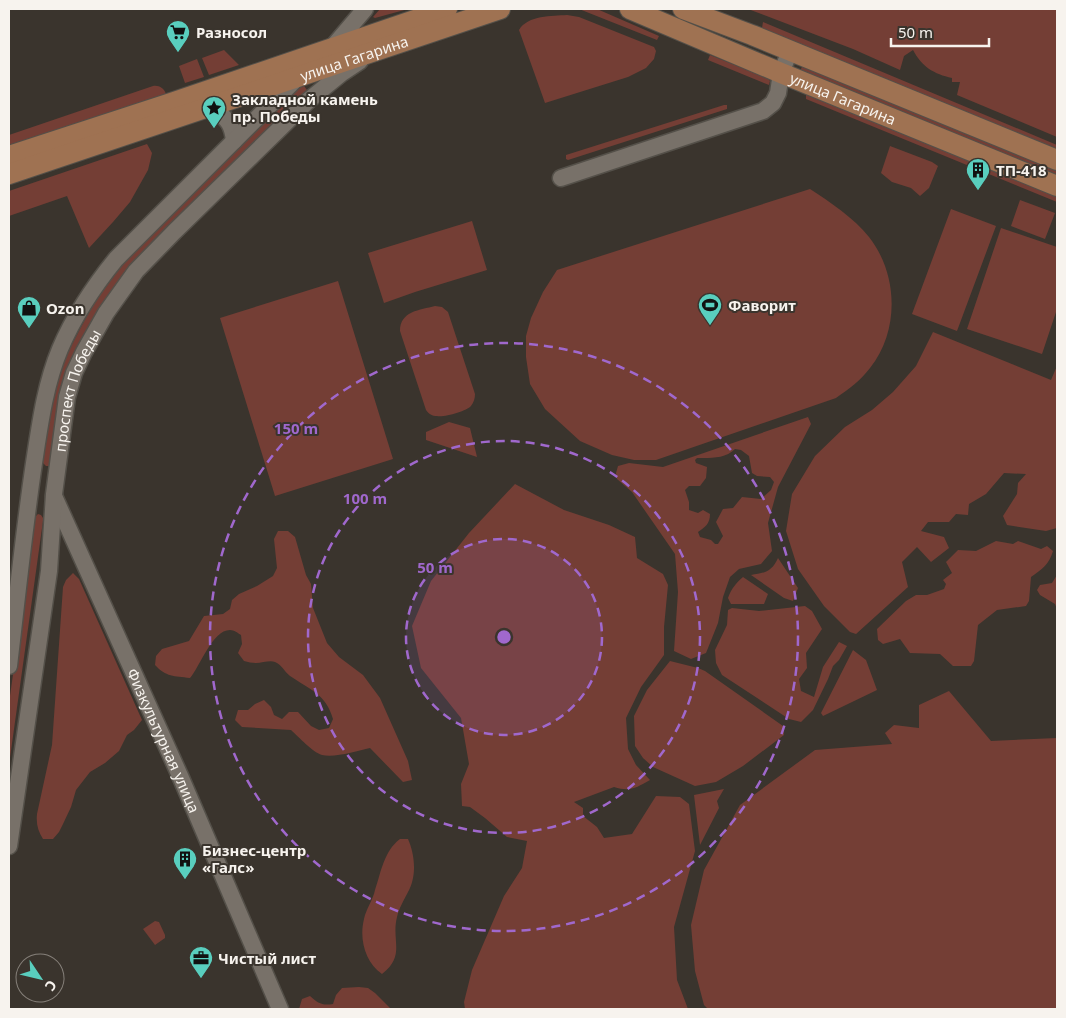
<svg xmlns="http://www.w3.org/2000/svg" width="1066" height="1018" font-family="'Noto Sans',sans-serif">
  <rect width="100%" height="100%" fill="#3a342d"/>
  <!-- green -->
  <path fill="#743e35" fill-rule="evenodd" d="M380,9h28l-33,9 -2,-1z
    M579,9h18l62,27 -2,4z
    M748,9h309v128l-100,-42 3,-13h-8v-4c-18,-4 -30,-11 -39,-28l-9,6 -4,14 -47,-21z
    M567,15l12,2 75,30 2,4 -2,8 -8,9 -18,9 -83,26 -26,-73c9,-15 33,-14 48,-15z
    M763,22l294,123v7l-293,-121 -2,-3z
    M224,50l15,15 -30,10 -7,-17z
    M710,55l58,23 2,3 -1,4 -61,-25z
    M197,59l7,18 -19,6 -6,-17z
    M803,64l254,104v10l-258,-104z
    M153,86c6,-1 11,2 13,8l-157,52v-11z
    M304,86l3,4 -2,5 -197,203 -58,168h-4l-3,-3v-5l12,-71 5,-14 6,-17 15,-29 18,-33 15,-21 35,-38 150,-147z
    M806,90l251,103v9l-251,-103z
    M724,105h3v4l-159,51 -2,-1v-4z
    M147,144l5,9 -4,17 -18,32 -17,20 -24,26 -22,-52 -58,20v-25z
    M890,146l42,16 6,4 -9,22 -9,8 -9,-8 -19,-6 -11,-9z
    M810,189c20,13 44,29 59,48 29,37 31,93 1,131 -9,12 -21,21 -34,30l-180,62h-22l-22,-5 -32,-14 -35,-32 -15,-25 -4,-27v-21l5,-18 12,-26 14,-22z
    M1020,200l35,13 -10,26 -34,-13z
    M951,209l45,17 -39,105 -45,-17z
    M472,221l15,49 -72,22 -31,11 -16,-50z
    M1001,228l56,19v62l-15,45 -75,-25z
    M338,281l55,178 -118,37 -55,-178z
    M435,306l7,1 6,5 27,82c0,4 -1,8 -4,12 -4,5 -28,12 -34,10 -5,0 -8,-2 -11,-6l-26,-79c0,-20 20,-21 35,-25z
    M933,332l118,48 6,-14v162l-11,3 -39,-6 -4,-9 14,-22 1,-11 8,-9 -22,-1 -18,21 -17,10 -1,11 -12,-1 -7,8h-21l-7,9 23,6 5,11 -18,14 -14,-15 -15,15 6,25 -52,47 -6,-2 -26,-26 -26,-37 -12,-38 6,-37 23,-38 30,-29 27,-17 21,-18 23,-26z
    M808,417l3,7 -33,63 -10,36 4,28 -11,13 -22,5 -9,8 -7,20 -5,26 -12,30 -15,6 -17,-8 4,-59 -3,-38 -43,-62 -15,-13 -1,-6 2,-7 11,-3 34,4zM735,449l6,1 8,6 3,17 5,3 13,1 4,5 -3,8 -10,9 -19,-2 -9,11 -10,1 -7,13 7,14 -5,8h-3l-4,-4 -11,-3 -2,-5c7,-5 12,-8 12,-18l-7,-4 -5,3 -9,-3v-8l-4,-12 4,-4h11l6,-8 1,-11 -11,-4 -1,-3 2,-2c13,0 28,1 38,-9z
    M449,422l21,6 7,29 -51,-17v-8z
    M515,484l49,26 45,15 26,12 2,21 26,16 5,11 -4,42v28l-23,32 -15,31 2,31 8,16 14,15c-14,8 -20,12 -36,7l-40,15 9,6v8l14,11 7,11 28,-4 24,-38 24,1 9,7 6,47 -21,76 3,53 11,29h-223l-1,-7 8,-32 32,-74 18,-28 5,-27 -20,-4 -22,-19 -15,-11 -8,-1 -1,-22 8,-20 -8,-46 -40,-50 -9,-42 19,-45 38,-48z
    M38,514l3,1 2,3v3l-34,244v-62l26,-186z
    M278,531h10l7,6 11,38 5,9 2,24 14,35 12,14 24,18 17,23 28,63 4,19 -9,2 -33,-34c-13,3 -35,10 -48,7 -10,-3 -23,-18 -31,-25l-49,-3 -7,-7 3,-10h10l7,-6 9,-4 7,7 3,8 8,4 7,-7h9l13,14 8,4 10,-2 4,-9c-7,-25 -24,-30 -43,-43 -6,-5 -8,-11 -15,-14 -5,-2 -13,1 -19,1 -4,0 -8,-1 -12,-2l-6,-8 4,-9 -1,-9c-3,-2 -7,-5 -11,-5 -18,0 -30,37 -40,48 -16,-2 -24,-1 -35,-13l1,-9 6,-7 27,-8 15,-25 19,-2 7,-5 2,-9 7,-6 18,-8 16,-10 4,-8 -3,-29z
    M996,541l17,3 5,-3 23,8 6,-3 6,5c-4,14 -11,18 -22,26l-2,24 -3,5 -29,4 -19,15 -4,36 -3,5h-18l-13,-12 -30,-1 -10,-14 -17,5 -5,-4 -1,-11 29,-28 10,-6h11l17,-6 2,-5 -3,-4 9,-7 -6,-11 12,-12 18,1z
    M778,558l20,30 -5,13 -9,-3 -33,-23c13,-2 21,-3 27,-17z
    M73,573l6,6 63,141 -8,10 -7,5 -8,16 -14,12 -15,9 -14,18 -5,17 -8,17 -4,8 -6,7h-10c-5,-8 -7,-15 -6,-25l15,-69 11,-158 3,-7z
    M1057,575v34l-2,-5 -15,-9 -3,-5 3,-5 12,-2z
    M743,577l25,17 -4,10h-33l-3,-6c3,-9 8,-15 15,-21z
    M805,606l7,5 10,18 -16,24 1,15 -8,11 2,12 13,6 9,-30 16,-25 8,4 -8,14 -6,6 -5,13 -15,31 -12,12 -12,-3 -67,-44 -6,-12 -1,-13 12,-25 1,-15 4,-2 27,3z
    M853,650l13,10 11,30 -54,26 -2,-3z
    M670,661l28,7 7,3 78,55 1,9 -41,31 -27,16 -21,4 -42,-19 -10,-9 -8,-12 -1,-30 13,-26z
    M949,691l42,50 66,-3v271h-349l-4,-4 -9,-34 -4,-46 13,-55 36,-65 75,-55 77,-6 -7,-11 9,-8 25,3v-23z
    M724,789l-7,12 2,7 -19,37 -6,-50z
    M400,839h8c7,16 9,37 0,53 -4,8 -9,16 -11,25 -6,24 9,38 -15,57 -17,-12 -23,-35 -18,-55 2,-10 9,-19 11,-29 6,-18 9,-39 25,-51z
    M155,921l4,1 6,13v3l-10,7 -12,-16z
    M359,987l9,1 7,5 16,16h-92l3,-10 8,-3c8,7 12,10 23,8l3,-9 6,-7z"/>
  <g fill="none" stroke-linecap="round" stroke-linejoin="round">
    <!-- minor casing -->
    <g stroke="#545049" stroke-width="19">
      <g id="minor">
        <path d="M331,49l34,-40"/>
        <path d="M211,106c15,13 21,15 23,35"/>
        <path d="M561,178l202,-67 10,-8 5,-10 3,-20 9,-22"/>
        <path id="s1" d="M54,496l127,282 99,231"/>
        <path d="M9,666c8,-68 15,-136 25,-203 6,-39 11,-78 26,-114 14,-33 34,-63 56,-90l181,-181"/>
        <path id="s2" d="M9,846l40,-275 5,-77 13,-97 7,-24 10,-21 22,-39 30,-42 38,-39 135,-132 33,-27 18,-12"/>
      </g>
    </g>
    <!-- major casing -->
    <g stroke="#545049" stroke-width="22">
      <g id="major">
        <path id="s3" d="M630,9l151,64 276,113"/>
        <path d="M683,9l69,26 305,125"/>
        <path d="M9,156l165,-54 273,-93"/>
        <path id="s4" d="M9,174l491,-165"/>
      </g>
    </g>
    <!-- minor -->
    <use href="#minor" stroke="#787169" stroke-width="16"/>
    <!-- major -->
    <use href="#major" stroke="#9f7252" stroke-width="20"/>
  </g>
  <!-- distance rings -->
  <circle cx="504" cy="637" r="98" fill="#a068cd" fill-opacity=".12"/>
  <g fill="none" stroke="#a068cd" stroke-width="2.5" stroke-dasharray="9 6">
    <circle cx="504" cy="637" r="98"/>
    <circle cx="504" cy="637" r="196"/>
    <circle cx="504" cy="637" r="294"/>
  </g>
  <!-- icons -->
  <defs>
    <g id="supermarket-pin" transform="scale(1.25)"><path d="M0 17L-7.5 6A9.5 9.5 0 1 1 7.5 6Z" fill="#59cebe" stroke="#3a342d"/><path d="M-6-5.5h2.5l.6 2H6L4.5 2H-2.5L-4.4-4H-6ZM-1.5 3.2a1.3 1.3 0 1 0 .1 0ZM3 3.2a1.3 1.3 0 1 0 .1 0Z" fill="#111"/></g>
    <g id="sight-pin" transform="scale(1.25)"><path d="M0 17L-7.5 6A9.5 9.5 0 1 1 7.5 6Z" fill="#59cebe" stroke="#3a342d"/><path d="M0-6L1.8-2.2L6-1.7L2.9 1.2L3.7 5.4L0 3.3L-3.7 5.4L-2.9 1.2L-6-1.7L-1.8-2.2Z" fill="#111"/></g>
    <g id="building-pin" transform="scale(1.25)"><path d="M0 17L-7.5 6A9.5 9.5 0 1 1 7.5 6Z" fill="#59cebe" stroke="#3a342d"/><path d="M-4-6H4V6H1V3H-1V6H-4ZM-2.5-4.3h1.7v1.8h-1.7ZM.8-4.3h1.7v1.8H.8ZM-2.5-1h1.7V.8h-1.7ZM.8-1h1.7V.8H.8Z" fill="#111"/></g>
    <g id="stadium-pin" transform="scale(1.25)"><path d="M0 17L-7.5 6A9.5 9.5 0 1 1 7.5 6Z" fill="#59cebe" stroke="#3a342d"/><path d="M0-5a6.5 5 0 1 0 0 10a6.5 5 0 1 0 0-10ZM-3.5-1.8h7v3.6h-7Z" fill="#111"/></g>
    <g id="shop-pin" transform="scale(1.25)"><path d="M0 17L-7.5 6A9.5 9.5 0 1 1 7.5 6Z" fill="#59cebe" stroke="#3a342d"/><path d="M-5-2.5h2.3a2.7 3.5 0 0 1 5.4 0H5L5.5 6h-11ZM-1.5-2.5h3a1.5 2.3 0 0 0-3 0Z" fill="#111"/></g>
    <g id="office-pin" transform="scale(1.25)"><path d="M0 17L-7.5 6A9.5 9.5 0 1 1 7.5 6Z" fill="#59cebe" stroke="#3a342d"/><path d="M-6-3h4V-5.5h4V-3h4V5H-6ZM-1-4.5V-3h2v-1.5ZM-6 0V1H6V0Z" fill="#111"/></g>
  </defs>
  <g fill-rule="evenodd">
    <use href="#supermarket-pin" x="178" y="32"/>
    <use href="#sight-pin" x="214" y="108"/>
    <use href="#building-pin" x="978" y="170"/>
    <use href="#stadium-pin" x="710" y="305"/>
    <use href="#shop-pin" x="29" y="308"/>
    <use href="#building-pin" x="185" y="859"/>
    <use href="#office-pin" x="201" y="958"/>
  </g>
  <g text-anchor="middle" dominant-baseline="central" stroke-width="4" stroke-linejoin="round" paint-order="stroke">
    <!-- poi labels -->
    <g font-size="15" font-weight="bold" fill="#f7f3ee" stroke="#3a342d" text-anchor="start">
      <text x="196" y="32">Разносол</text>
      <text x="232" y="99">Закладной камень<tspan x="232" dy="17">пр. Победы</tspan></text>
      <text x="996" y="170">ТП-418</text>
      <text x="728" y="305">Фаворит</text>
      <text x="46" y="308">Ozon</text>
      <text x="202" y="850">Бизнес-центр<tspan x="202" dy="17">«Галс»</tspan></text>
      <text x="218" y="958">Чистый лист</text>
    </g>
    <!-- street labels -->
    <g font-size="15" fill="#f7f3ee" stroke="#3a342d">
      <text stroke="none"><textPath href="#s4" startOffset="364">улица Гагарина</textPath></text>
      <text stroke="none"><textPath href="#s3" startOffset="231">улица Гагарина</textPath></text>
      <text stroke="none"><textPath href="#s2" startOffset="462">проспект Победы</textPath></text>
      <text stroke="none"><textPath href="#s1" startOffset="268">Физкультурная улица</textPath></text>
    </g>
  </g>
  <circle cx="504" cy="637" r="8" fill="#a068cd" stroke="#3a342d" stroke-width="2.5"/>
  <g font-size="15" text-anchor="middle" font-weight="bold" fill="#a068cd" stroke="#3a342d" stroke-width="4" stroke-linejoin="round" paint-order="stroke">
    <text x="296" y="434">150 m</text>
    <text x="365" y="504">100 m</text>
    <text x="435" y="573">50 m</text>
  </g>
  <!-- border -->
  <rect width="1066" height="1018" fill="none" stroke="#f7f3ee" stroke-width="20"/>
  <!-- north arrow -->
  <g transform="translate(40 978) rotate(125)"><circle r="24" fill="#3a342d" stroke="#86807a"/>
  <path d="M0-4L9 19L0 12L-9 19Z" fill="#59cebe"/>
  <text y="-8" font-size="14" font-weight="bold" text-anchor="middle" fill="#f7f3ee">С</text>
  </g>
  <!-- scale -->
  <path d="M891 38v8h98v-8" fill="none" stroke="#f7f3ee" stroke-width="2.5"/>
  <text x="898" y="38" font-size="15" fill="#f7f3ee" stroke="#3a342d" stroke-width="4" paint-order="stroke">50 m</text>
</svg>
